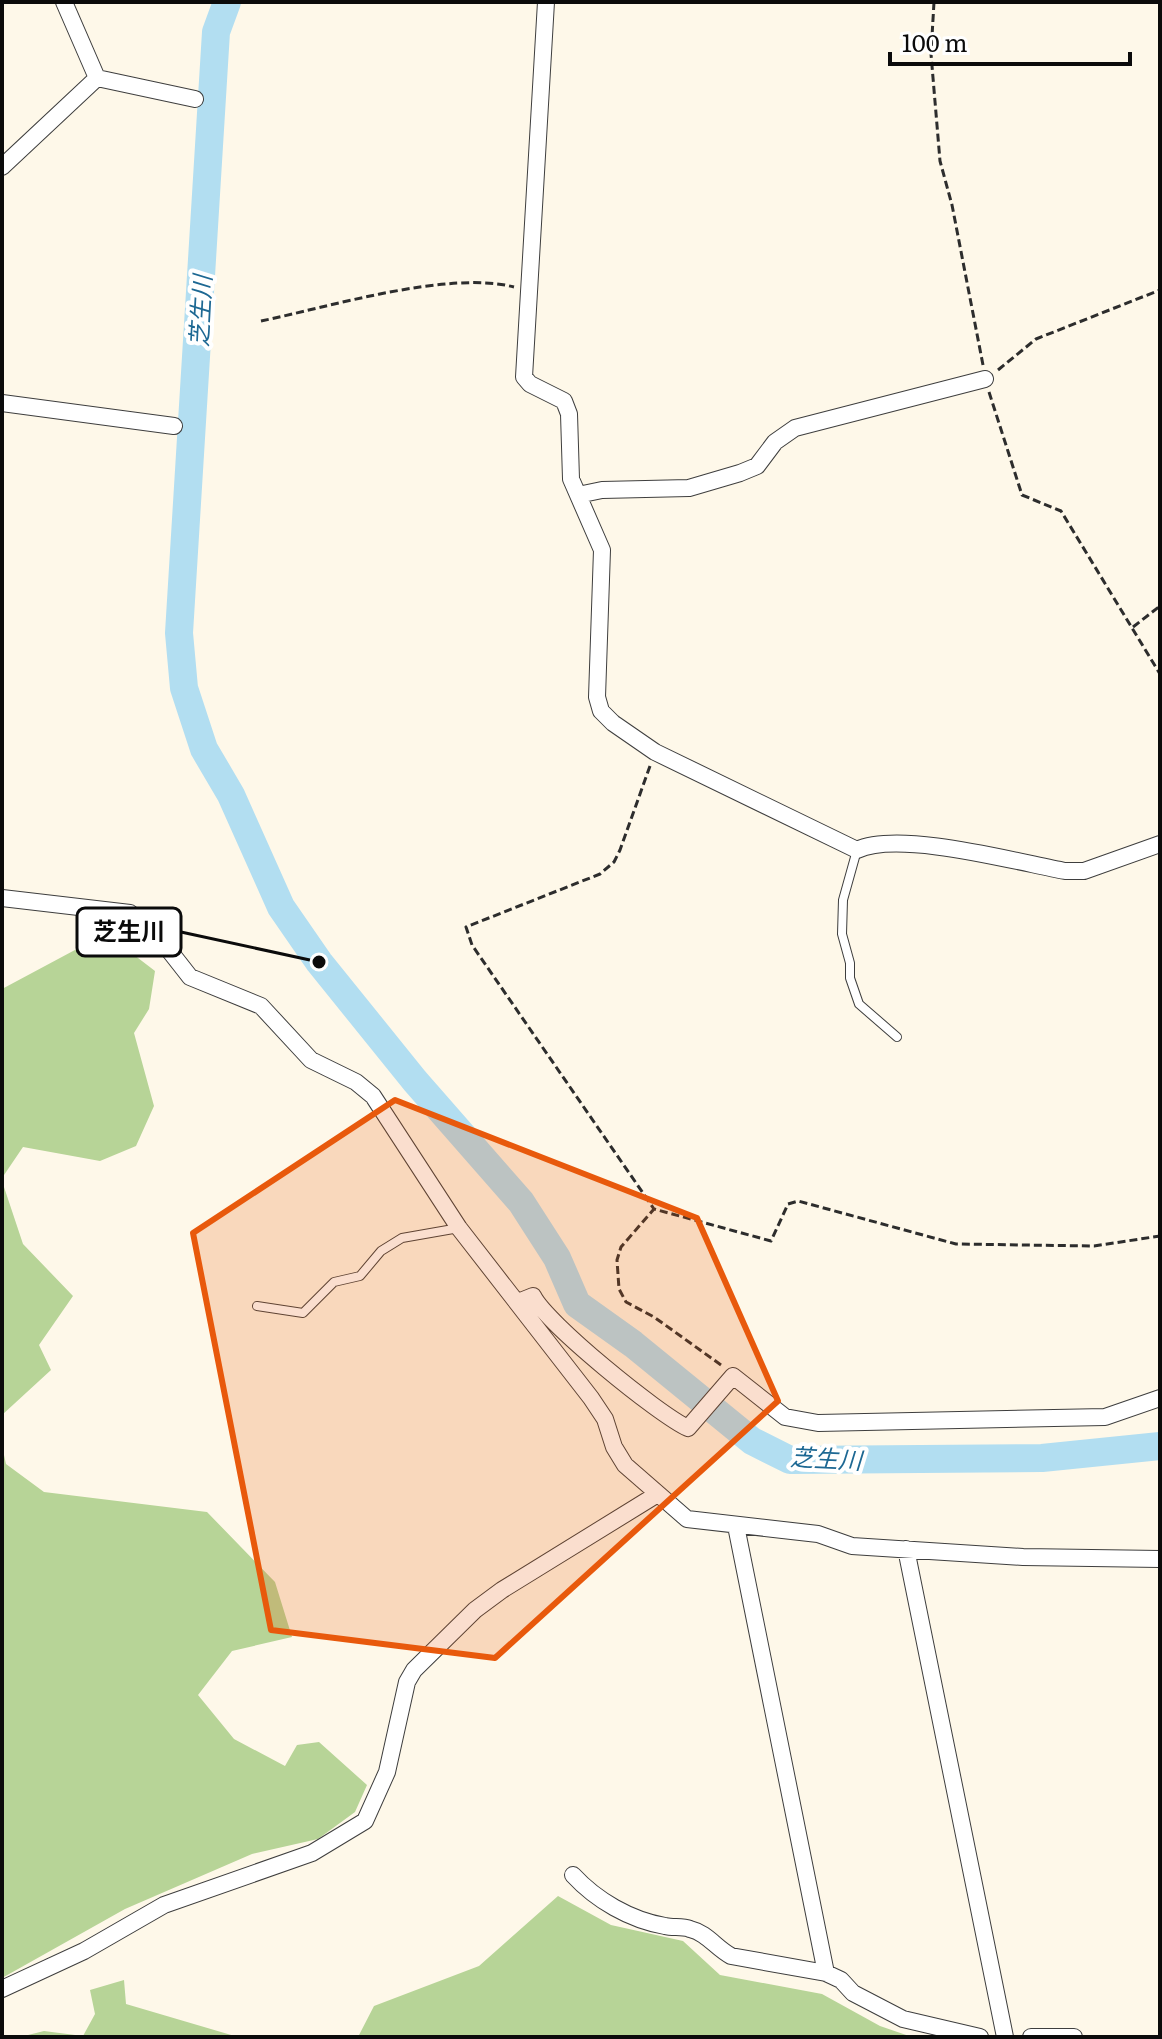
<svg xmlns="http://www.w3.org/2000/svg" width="1162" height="2039" font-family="Literata,'Noto Sans JP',serif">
  <rect width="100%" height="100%" fill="#fef8e9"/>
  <!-- forest -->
  <path fill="#b7d497" d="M88,943l37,5 30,23 -6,38 -15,24 20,73 -18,40 -36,15 -77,-14 -21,31v-189z
    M2,1181l21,63 50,52 -34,49 12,25 -49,45z
    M2,1446l4,18 38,28 163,20 68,70 17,55 -60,14 -34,44 36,44 51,27 12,-21 22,-3 48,43 -12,27 -37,27 -66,15 -127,55 -123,69z
    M558,1896l53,29 72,16 37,34 102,19 58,32 32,11h-554l16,-31 105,-40z
    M124,1980l2,24 112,33h-218l24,-6 39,5 12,-22 -5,-24z"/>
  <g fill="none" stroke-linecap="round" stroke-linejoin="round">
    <!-- river -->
    <path stroke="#b2def1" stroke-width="28" d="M227,2l-11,30 -37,601 5,55 20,61 27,46 50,112 38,55 96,119 106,121 36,56 20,46 56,40 119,97 38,19 252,-2 118,-12"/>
    <!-- service casing -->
    <g stroke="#3e3e3e" stroke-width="10">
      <path id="service" d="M857,850l-14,50 -1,34 8,29v15l9,26 38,33
        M257,1306l46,7 31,-31 26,-6 21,-25 21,-13 57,-10"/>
    </g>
    <!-- minor casing -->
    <g stroke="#3e3e3e" stroke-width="18">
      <path id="minor" d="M64,2l33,76
        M546,2l-22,375 6,7 34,17 5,13 2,65 31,71 -5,147 4,14 12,12 42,29 202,98c42,-20 160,12 208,21h19l76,-27
        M97,78l98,21
        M2,167l95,-89
        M2,403l172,23
        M578,495l24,-5 87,-2 51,-15 17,-7 18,-24 20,-14 190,-49
        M2,898l128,15 31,27 29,37 71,29 50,54 45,22 17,14 86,132 132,170 14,21 9,28 11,18 62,54 131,15 34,12 171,11 137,2
        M518,1302l15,-6c13,27 126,119 155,132l45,-52 52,41 33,6 287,-6 55,-19
        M736,1526l90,447
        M906,1549l99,488
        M573,1875c23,25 57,45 92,51 8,2 17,0 25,3 17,4 26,19 41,27l95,17 15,7 12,13 50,26 77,18
        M2,1989l82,-38 80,-46 148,-52 53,-32 22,-49 20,-90 7,-12 61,-60 27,-20 154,-95
        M1031,2037h43"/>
    </g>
    <!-- path -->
    <path stroke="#2d2d2d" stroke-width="3" stroke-dasharray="8 4" stroke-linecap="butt" d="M934,2l-3,52 9,107 12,44 31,160
      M261,321c68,-14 187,-51 253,-34
      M998,370l38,-31 124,-49
      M989,392l33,103 39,16 99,163
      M1133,627l27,-21
      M650,766l-30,84 -6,12 -14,12 -134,53 6,18 182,264
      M721,1365l-67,-48 -28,-15 -7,-13 -2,-29 4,-13 33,-38 117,32 17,-37 10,-3 158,43 138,2 66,-10"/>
    <!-- service -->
    <use href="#service" stroke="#fff" stroke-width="8"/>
    <!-- minor -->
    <use href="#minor" stroke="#fff" stroke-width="16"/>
  </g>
  <!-- marked area -->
  <path fill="#e8590c" fill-opacity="0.2" stroke="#e8590c" stroke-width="6" stroke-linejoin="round" d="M395,1100l302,118 81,183 -283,257 -224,-28 -78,-397z"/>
  <g text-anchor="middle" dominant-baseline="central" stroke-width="8" stroke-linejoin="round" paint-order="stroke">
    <!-- water labels -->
    <g font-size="24" font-style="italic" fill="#1d6893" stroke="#fff">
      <text transform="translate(199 311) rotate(-87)">芝生川</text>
      <text transform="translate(826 1457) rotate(3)">芝生川</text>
    </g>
  </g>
  <!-- callouts -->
  <path fill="none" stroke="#0b0b0b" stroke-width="3" d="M319 962L181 932"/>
  <circle fill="#0b0b0b" stroke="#fff" stroke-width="3" cx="319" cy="962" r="8"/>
  <rect fill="#fff" stroke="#0b0b0b" stroke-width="3" x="77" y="908" width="104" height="48" rx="8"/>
  <g font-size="24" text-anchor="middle" font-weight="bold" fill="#0b0b0b">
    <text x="129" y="940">芝生川</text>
  </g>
  <!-- border -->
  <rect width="1162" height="2039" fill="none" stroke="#0b0b0b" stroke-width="8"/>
  <!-- scale -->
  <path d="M890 52v12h240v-12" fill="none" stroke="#0b0b0b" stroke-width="4"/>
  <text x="902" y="52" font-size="24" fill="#0b0b0b" stroke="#ffffff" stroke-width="6" paint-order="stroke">100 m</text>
</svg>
